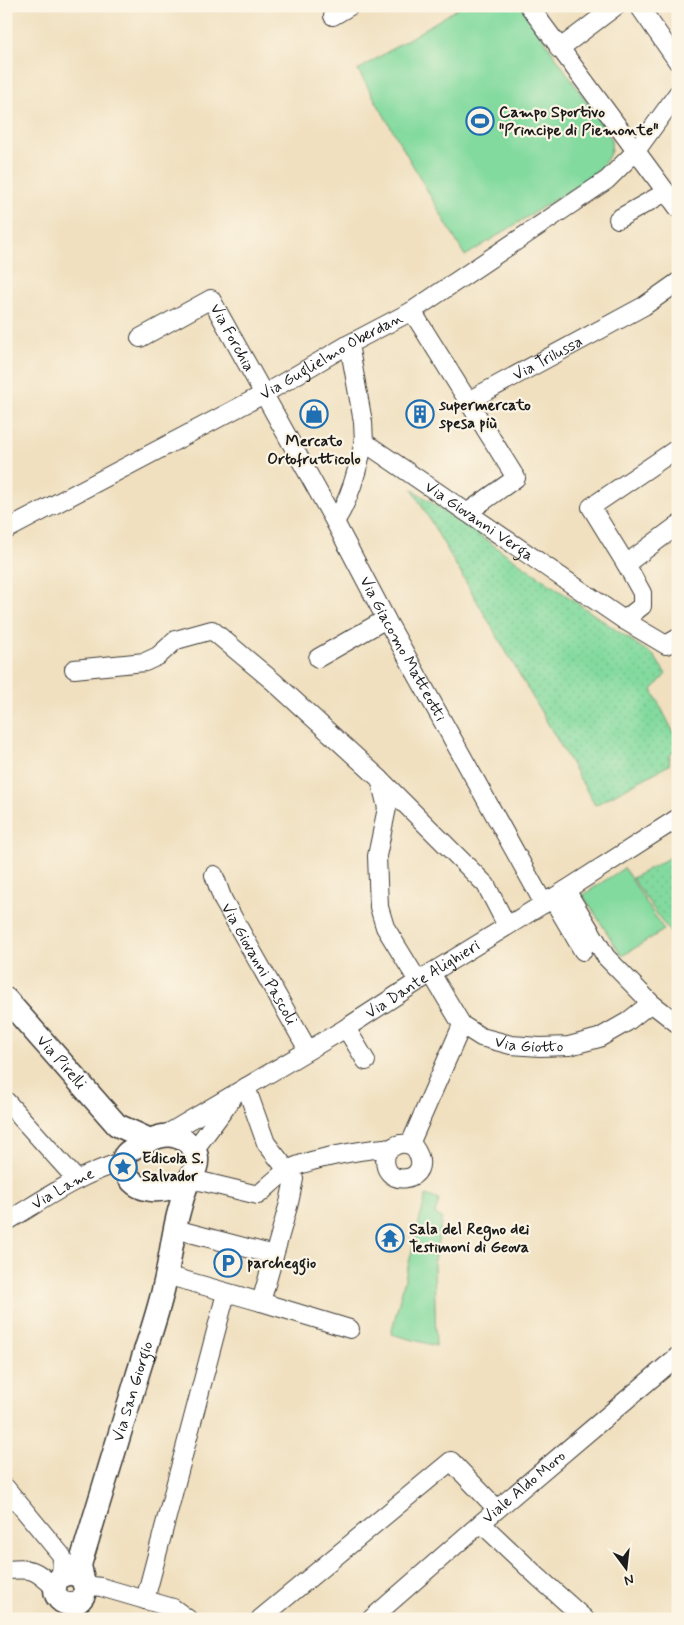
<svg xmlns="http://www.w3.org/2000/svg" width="684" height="1625" font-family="Mynerve,sans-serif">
  <defs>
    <pattern id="grass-dots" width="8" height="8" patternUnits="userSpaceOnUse" patternTransform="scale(1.25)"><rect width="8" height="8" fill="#83da9f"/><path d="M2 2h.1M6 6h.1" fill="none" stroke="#71ba88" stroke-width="1.8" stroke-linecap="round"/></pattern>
  </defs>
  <rect width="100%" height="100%" fill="#fcf5e5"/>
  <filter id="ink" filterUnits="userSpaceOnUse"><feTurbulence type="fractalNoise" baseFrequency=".02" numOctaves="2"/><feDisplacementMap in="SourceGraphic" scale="10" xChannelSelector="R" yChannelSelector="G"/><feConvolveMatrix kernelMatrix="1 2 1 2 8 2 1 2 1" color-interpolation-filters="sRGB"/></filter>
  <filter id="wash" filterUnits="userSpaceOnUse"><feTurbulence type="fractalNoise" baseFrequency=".0096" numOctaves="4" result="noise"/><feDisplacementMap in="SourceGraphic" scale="20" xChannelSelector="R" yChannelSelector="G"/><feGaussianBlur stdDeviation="1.12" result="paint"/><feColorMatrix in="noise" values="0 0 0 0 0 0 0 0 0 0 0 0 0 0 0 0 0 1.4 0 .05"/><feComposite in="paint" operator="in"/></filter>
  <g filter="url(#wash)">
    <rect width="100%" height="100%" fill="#f0e0c0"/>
    <!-- grass -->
    <path fill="url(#grass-dots)" stroke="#507b5e" d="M412,489l242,167 12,18 -14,16 26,51v8l-8,6 -1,10 -74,40z
      M678,853v91l-46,-66z"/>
    <!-- park -->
    <path fill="#83da9f" stroke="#507b5e" d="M462,6h59l89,130c5,17 -5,27 -16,39l-129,81 -107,-186z
      M624,868l40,62 -42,26 -39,-61z
      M426,1195l13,5 -4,14 7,4 -8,45 2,83 -45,-12z"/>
  </g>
  <g filter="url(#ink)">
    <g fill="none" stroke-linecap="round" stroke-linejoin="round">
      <!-- minor casing -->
      <g stroke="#3c3935" stroke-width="20">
        <g id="minor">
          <path d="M529,6l149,202"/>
          <path d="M639,6l39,56"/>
          <path d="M333,16l17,-10"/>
          <path d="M559,49l57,-43"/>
          <path d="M618,219l48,-27"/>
          <path d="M412,311l56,90"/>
          <path id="s1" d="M140,338l71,-39 124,223 51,97 158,285"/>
          <path id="s2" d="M349,344l14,78 1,20 260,178 42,25 12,-7"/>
          <path id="s3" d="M468,512l48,-34 -48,-77 176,-95 34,-24"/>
          <path d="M335,522c16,-25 22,-52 29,-80"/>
          <path id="s4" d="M6,530l258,-136 85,-50 63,-33 195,-131 29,-29 42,-58"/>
          <path d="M626,564l-35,-57 87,-59"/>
          <path d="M624,620l18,-14v-13l-16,-29 52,-39"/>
          <path d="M318,658l68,-39"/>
          <path d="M74,669l71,-7 13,-6 18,-16 36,-10 62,52 106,97 7,29 -10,48 2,51 6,20 33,54"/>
          <path d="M380,779l106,106 21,41"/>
          <path id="s5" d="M214,875l9,25 85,150"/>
          <path d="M566,890l40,67 45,46 27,21"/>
          <path d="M552,898l31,53"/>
          <path id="s6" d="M431,973l31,52 19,12 30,8 29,2 29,-1 30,-8 28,-16 24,-19"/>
          <path d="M346,1028l20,33"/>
          <path d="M6,1101l71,79"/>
          <path id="s7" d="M165,1135l181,-107 85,-55 135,-83 112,-72"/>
          <path d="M410,1144l52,-119"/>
          <path d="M195,1149l37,-50"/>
          <path d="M188,1182l12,-1 58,14c10,-8 20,-19 30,-25 19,-11 73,-20 96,-22l3,3c-13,41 53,33 27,-4 -11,-6 -18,-3 -27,4"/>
          <path id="s8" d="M6,1222c37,-22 74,-49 117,-60"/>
          <path d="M175,1229l99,26"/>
          <path d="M166,1275l95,27 28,-99 5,-24 -28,-36 -20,-56"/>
          <path d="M261,1302l89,27"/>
          <path d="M6,1488l56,68 -1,21"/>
          <path d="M481,1523l56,53 48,43"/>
          <path d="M6,1570c26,-2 29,-1 48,17"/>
          <path d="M84,1585l17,2 72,21 15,11"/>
          <path d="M145,1600l81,-307"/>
          <path d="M260,1619l191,-158 46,48"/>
          <path id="s9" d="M371,1619l110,-96 197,-167"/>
        </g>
      </g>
      <!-- major casing -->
      <g stroke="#3c3935" stroke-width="25">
        <g id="major">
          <path id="s10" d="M6,999l111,126 33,15"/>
          <circle cx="70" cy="1589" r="15"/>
          <path id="s11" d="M84,1585l-4,-20c19,-61 37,-123 56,-185 9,-31 21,-62 28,-94 6,-24 8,-48 14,-71 3,-11 6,-23 10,-33 4,-9 10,-13 9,-24 -1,-14 -20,-25 -34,-22 -8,1 -32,12 -37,18 -4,4 -3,9 -1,14 8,30 42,24 63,14"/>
        </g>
      </g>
      <!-- minor -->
      <use href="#minor" stroke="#fff" stroke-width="18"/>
      <!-- major -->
      <use href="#major" stroke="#fff" stroke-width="22"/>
    </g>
  </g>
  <!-- icons -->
  <defs>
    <g id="stadium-ring" transform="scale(1.4375)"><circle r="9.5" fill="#fcf5e5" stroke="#1f6fb2" stroke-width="1.5"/><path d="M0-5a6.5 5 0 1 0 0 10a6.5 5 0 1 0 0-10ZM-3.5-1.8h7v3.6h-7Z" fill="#1f6fb2"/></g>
    <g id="shop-ring" transform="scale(1.4375)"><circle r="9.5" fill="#fcf5e5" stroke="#1f6fb2" stroke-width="1.5"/><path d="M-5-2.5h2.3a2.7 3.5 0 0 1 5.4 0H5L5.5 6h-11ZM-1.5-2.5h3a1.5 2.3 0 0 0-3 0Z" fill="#1f6fb2"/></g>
    <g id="building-ring" transform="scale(1.4375)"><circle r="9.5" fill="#fcf5e5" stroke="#1f6fb2" stroke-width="1.5"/><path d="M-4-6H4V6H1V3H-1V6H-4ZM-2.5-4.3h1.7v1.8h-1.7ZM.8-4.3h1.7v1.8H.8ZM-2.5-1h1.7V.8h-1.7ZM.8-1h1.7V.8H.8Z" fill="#1f6fb2"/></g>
    <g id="sight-ring" transform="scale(1.4375)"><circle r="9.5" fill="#fcf5e5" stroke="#1f6fb2" stroke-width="1.5"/><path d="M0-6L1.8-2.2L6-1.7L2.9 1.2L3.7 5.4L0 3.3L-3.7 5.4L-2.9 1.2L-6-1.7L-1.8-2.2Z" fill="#1f6fb2"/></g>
    <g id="temple-ring" transform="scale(1.4375)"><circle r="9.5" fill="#fcf5e5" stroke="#1f6fb2" stroke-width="1.5"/><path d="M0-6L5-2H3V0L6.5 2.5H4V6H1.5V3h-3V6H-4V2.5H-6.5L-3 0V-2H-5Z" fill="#1f6fb2"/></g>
    <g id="parking-ring" transform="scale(1.4375)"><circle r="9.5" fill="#fcf5e5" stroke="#1f6fb2" stroke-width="1.5"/><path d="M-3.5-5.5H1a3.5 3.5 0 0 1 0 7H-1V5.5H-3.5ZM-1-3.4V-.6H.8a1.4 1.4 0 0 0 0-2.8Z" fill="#1f6fb2"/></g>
  </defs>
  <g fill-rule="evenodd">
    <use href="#stadium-ring" x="480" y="121"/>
    <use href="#shop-ring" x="314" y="414"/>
    <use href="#building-ring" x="420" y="414"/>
    <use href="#sight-ring" x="123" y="1167"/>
    <use href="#temple-ring" x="390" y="1238"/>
    <use href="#parking-ring" x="228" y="1263"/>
  </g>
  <g text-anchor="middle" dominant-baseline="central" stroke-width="4.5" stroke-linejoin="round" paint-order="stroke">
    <!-- poi labels -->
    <g font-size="16" font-weight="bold" fill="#1c1c1c" stroke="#fcf5e5" text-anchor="start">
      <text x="499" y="112">Campo Sportivo<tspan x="499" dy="18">"Principe di Piemonte"</tspan></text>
      <text x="439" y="405">supermercato<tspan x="439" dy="18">spesa più</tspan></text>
      <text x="314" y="441" text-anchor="middle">Mercato<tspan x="314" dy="18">Ortofrutticolo</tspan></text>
      <text x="142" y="1158">Edicola S.<tspan x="142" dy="18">Salvador</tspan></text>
      <text x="409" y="1229">Sala del Regno dei<tspan x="409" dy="18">Testimoni di Geova</tspan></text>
      <text x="247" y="1263">parcheggio</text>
    </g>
    <!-- street labels -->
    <g font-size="16" fill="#1c1c1c" stroke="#fcf5e5">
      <text stroke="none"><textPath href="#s1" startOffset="125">Via Forchia</textPath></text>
      <text stroke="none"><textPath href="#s4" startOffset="369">Via Guglielmo Oberdan</textPath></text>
      <text stroke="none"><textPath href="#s3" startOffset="240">Via Trilussa</textPath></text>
      <text stroke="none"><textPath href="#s2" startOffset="239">Via Giovanni Verga</textPath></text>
      <text stroke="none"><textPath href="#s1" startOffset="480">Via Giacomo Matteotti</textPath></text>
      <text stroke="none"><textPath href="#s5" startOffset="100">Via Giovanni Pascoli</textPath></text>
      <text stroke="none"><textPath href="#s7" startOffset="301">Via Dante Alighieri</textPath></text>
      <text stroke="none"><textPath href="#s6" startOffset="132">Via Giotto</textPath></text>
      <text stroke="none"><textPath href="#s10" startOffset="84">Via Pirelli</textPath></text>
      <text stroke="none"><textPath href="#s8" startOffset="66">Via Lame</textPath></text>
      <text stroke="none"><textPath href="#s11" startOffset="202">Via San Giorgio</textPath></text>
      <text stroke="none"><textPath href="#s9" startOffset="202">Viale Aldo Moro</textPath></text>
    </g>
  </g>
  <!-- margin -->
  <rect width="684" height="1625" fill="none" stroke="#fcf5e5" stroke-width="25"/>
  <!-- north arrow -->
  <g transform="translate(626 1568) rotate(165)" stroke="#fcf5e5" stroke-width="4" paint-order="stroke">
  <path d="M0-4L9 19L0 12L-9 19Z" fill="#1c1c1c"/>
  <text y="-8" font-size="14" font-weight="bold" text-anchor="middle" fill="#1c1c1c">N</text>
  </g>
</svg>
